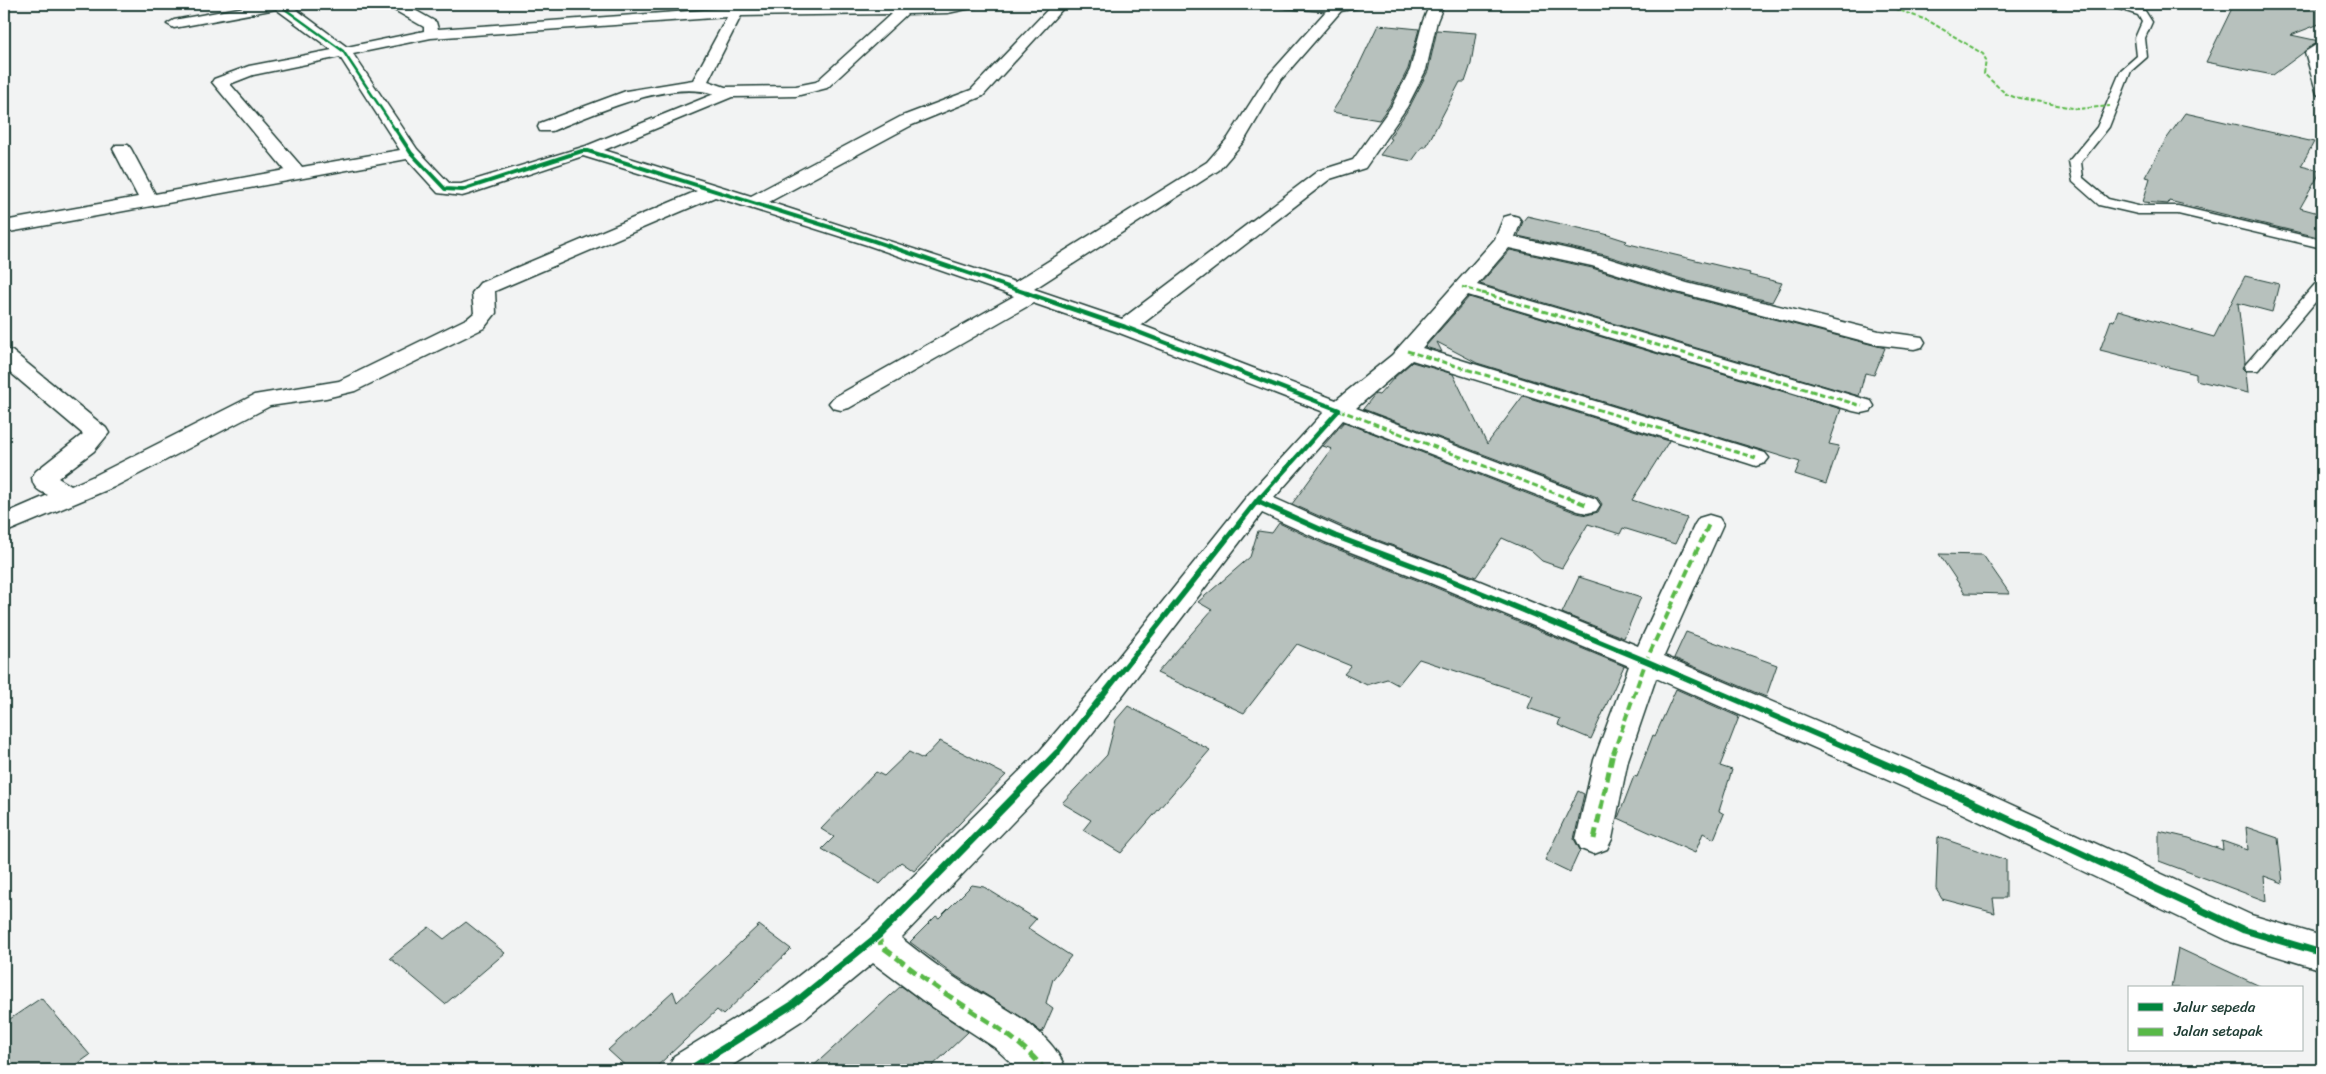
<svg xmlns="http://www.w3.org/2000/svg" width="2326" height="1074" font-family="Sriracha,sans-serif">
  <rect width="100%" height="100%" fill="#f2f3f3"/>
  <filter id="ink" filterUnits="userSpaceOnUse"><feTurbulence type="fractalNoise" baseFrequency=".02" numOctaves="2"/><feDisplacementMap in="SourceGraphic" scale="10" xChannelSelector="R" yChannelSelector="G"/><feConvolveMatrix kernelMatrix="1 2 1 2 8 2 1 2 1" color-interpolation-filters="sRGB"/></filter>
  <g filter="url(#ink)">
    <!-- building -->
    <path fill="#b7c1bd" stroke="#1f3d34" d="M2234,4h88v19l-31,12 28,6 -46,34 -67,-13z
      M1378,25l41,4 -11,40 -19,37 -10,14 -47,-8 18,-28z
      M1437,30l39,3 -5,31 -6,18h-5l-34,65h-4l-10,14 -32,-6 12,-16 -3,-1 20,-30 19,-37z
      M2185,113l129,29 -13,24 20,5 -21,37 22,6v24l-153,-37 -1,3 -25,-2 7,-24 -5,-1 20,-36z
      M1527,216l78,18 22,7 -2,2 125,30 -1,2 33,8 -10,19 -84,-21 -83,-26 -87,-19 5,-15z
      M1510,250l82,18 81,25 212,55 -11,27 -9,-2 -6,23 -379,-112z
      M2245,276l34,8 -7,28 -34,-9 7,59 -3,6 4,4 2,21 -52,-13v-6l-96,-24 11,-30 3,1 4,-11 96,27z
      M1469,297l372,112 -12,35 10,2 -13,38 -31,-10 5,-12 -323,-99 -40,-21 5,10 -17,-5z
      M1412,362l41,12 34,70 36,-48 146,45 -37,59 55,18 -12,26 -52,-16 -3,6 -32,-10 -26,44 -20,-7 -11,-10 -29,-13 -26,39 -130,-49 -54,-24 40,-55 -9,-3 21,-24 233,91 10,2 11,-3 4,-8 -5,-7 -234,-88 12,-15 4,1 15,-17z
      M1279,523l45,21 103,40 197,82 -33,73 -33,-14 2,-6 -32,-11 5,-12 -114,-37 -21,26 -11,-6 -20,6 -23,-11 7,-8 -54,-22 -53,69 -87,-40 55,-63 -14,-8 52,-45 8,-26 14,2z
      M1939,554l44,1 27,39 -45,-1z
      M1579,577l62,20 -17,41 -62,-25z
      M1686,632l91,33 -11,32 -92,-39z
      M1676,689l63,28 -19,49 12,4 -13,41 5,3 -10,25 -11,-6 -8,20 -77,-35 16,-42 3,1 16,-42 2,1z
      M1128,706l82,44 -89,103 -38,-23 8,-10 -29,-17 45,-48 9,-35z
      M940,741l66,34 -92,96 -13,-9 -21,22 -58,-35 12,-12 -13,-8 55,-57 8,4 25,-24 14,7z
      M1578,791l6,3 -10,45 6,11 -10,22 -25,-12z
      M2246,827l32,11 5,45 -19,-7 2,25 -107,-40v-30l30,7 34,12 -1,-9 26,9z
      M1938,837l68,23v38h-13l2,15 -53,-14 -6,-10z
      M972,885l12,2 52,32 -8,9 43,28 -18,23 -7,24 7,5 -11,25 -19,-15 -67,-42 -46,-34 26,-26 3,2z
      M466,922l39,31 -60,51 -55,-46 39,-31 15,12z
      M759,925l32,24 -68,66 -6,-5 -64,60h-23l-22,-20 65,-59 4,11z
      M2178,948l86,40h-93z
      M901,986l67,46 -40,38h-119z
      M41,998l49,57 -21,15h-65v-47z"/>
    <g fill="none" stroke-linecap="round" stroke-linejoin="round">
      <!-- lane casing -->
      <g stroke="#1f3d34" stroke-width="3">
        <path id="lane" d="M2104,4h15l26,7 7,11 -7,16 2,19 -16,14 -22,56 -28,35 2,16 25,21 30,7h40l144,34v8l-144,-34h-40l-39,-9 -26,-23 -4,-21 28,-34 24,-57 16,-14 -2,-18 7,-16 -4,-7z
          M2322,41v7l-7,5 7,23v21l-5,-3 -12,-42z
          M2322,281v13l-64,76h-12l-2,-3 2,-3 71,-82z"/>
      </g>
      <!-- street casing -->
      <g stroke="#1f3d34" stroke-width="3">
        <path id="street" d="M261,4h28l58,43 77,-16v-4l-35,-20 -2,-3h17l32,18 2,7 294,-21 6,-4h15l-3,4 228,-4 -2,3 -28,6 -41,1 -80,74 -31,8 -64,1 -128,53 147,46 149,-79 71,-27 82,-86h14l-84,92 -71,29 -143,77 246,80 192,-120 21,-24 39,-61 59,-66 -40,-3 -5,-1 -2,-3h84l-2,3 -20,4 -62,71 -35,59 -25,29 -185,119 88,30 196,-148 35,-11 38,-53 19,-37 13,-49 7,-17h14l-7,17 -11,49 -19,37 -42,61 -35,11 -189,146 195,75 56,-45 103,-116 9,-22 7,-2 7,2 3,4 -6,16 89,20 83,26 192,48 43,6 3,5 -3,5 -8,2 -35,-4 -206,-54 -81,-25 -83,-18 -32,37 394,116 3,5 -3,5 -9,2 -9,-2 -385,-116 -46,53 343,105 4,5 -4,5 -9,3 -9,-3 -335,-103 -56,48 240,91 4,6 -4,6 -9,2 -9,-2 -235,-91 -69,78 71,32 103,38 190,78 57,-122 4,-6 10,-3 10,3 4,6 -59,132 311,132 276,127 71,21v34l-91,-28 -280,-134 -295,-130 -28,82 -16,79 -5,10 -13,5 -13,-5 -5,-10 18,-79 35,-94 -201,-84 -103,-40 -63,-29 -140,183 -60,75 -161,167c20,16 40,31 62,45 36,23 87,44 103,87h-47l-25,-23 -72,-47 -49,-37 -67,55 -81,52h-57l6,-14 104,-64 88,-69 172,-170 62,-73 148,-185 76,-83 -207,-80 -84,-29 -184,105 -8,2 -8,-2 -4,-5 4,-5 181,-102 -147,-51 -152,-48 -220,94 1,22 -12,15 -129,63 -29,7 -56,8 -156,81 -110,46v-19l44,-19c-9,-4 -15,-7 -16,-18l4,-6 47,-37 -79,-67v-18l8,2 94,77 3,5 -15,18 -36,27 13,8 25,-11 158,-80 85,-14 129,-63 6,-5 -2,-20 8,-10 217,-92 -114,-35 -114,38 -7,2 -24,-3 -31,-34 -403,74v-12l134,-24 -25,-48 3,-4h12l3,4 24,45 130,-24 -73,-88 2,-3 35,-13 83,-16 -56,-41 -102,19 -7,-4 7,-4zM891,14l-75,68 -20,4 -71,1 -17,-6 33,-65zM727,17l-34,63 -67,11 -86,32 -2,4 2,4h12c43,-17 117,-52 162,-37l-128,52 -125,38h-11l-33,-35 -64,-95 78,-16zM340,57l60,93 -98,17 -72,-83 23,-9z"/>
      </g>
      <!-- lane -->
      <use href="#lane" fill="#fff" fill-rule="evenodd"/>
      <!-- street -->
      <use href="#street" fill="#fff" fill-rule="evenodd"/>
      <!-- quiet-far4 -->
      <path stroke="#58b947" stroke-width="2" stroke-dasharray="4.5 2" stroke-linecap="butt" d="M1882,4l47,17 54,33 3,6 -2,14 22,20 8,3 64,12 32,-3"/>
      <!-- quiet-far3 -->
      <path stroke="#58b947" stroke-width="2.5" stroke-dasharray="5 2.5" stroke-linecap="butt" d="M1462,287l24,7"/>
      <!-- quiet-far2 -->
      <path stroke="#58b947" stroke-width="3" stroke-dasharray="6 3" stroke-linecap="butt" d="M1482,293l380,113
        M1407,351l349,107
        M1339,410l231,89"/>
      <!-- quiet-far1 -->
      <path stroke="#58b947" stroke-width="4" stroke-dasharray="8 4" stroke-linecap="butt" d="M1567,497l20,8
        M1613,754l33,-93 63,-137"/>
      <!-- quiet -->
      <path stroke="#58b947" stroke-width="5" stroke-dasharray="10 5" stroke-linecap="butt" d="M1594,839l19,-86
        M879,935l2,11c23,17 44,34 68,50 35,23 69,41 96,74"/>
      <!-- cycleway-far4 casing -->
      <g stroke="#fff" stroke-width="4.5">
        <path id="cycleway-far4" d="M278,4l65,47 53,80"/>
      </g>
      <!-- cycleway-far3 casing -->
      <g stroke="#fff" stroke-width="5.5">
        <path id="cycleway-far3" d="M396,130l15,23 34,36 17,1 120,-39h6l286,90 155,53"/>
      </g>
      <!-- cycleway-far2 casing -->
      <g stroke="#fff" stroke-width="7">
        <path id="cycleway-far2" d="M1026,293l99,34 214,83 -80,89"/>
      </g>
      <!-- cycleway-far1 casing -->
      <g stroke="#fff" stroke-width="9">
        <path id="cycleway-far1" d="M1257,501l78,35 103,39 208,86 216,93
          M1056,754l204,-257"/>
      </g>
      <!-- cycleway casing -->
      <g stroke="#fff" stroke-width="10">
        <path id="cycleway" d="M1859,753l104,45 281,132 78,23
          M689,1070l103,-65 87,-70 178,-182"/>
      </g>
      <!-- cycleway-far4 -->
      <use href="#cycleway-far4" stroke="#00873e" stroke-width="2.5"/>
      <!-- cycleway-far3 -->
      <use href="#cycleway-far3" stroke="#00873e" stroke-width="4"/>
      <!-- cycleway-far2 -->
      <use href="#cycleway-far2" stroke="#00873e" stroke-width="4.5"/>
      <!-- cycleway-far1 -->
      <use href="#cycleway-far1" stroke="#00873e" stroke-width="5.5"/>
      <!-- cycleway -->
      <use href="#cycleway" stroke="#00873e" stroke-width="7"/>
    </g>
  </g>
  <!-- margin -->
  <rect width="2326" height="1074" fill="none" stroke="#fff" stroke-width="20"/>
  <rect x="10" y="10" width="2306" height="1054" fill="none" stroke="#1f3d34" stroke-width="2" filter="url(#ink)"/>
  <!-- legend -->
  <rect x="2128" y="986" width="175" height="65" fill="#ffffff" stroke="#a5b1ae"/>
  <rect x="2138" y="1003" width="25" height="8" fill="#00873e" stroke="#a5b1ae"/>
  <text x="2174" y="1012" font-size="15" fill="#1f3d34">Jalur sepeda</text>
  <rect x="2138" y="1028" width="25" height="8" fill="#58b947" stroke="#a5b1ae"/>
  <text x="2174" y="1036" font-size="15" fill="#1f3d34">Jalan setapak</text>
</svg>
